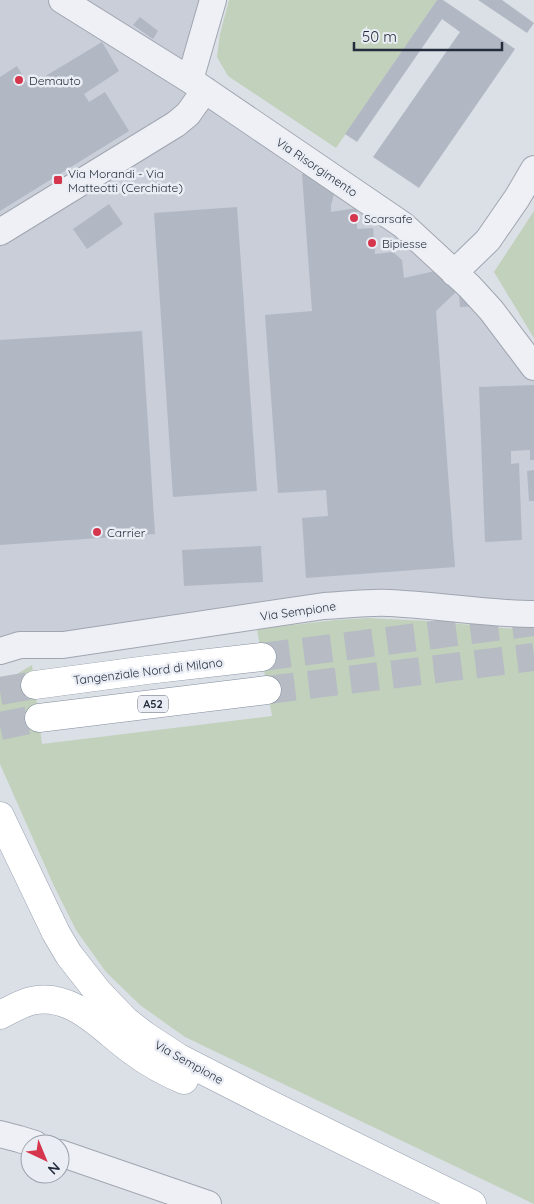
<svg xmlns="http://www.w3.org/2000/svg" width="534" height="1204" font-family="Quicksand,sans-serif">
  <rect width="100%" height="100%" fill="#dbdfe6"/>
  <!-- built -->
  <path fill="#c9ced9" d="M0,0h200l-23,86 125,88 4,-1 29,18 91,67 49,48 59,73v227l-141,-8 -393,42z"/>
  <!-- green -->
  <path fill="#c1d1bb" d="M229,0h208l-101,148 -108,-72 -11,-19 3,-23z
    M534,211v127l-40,-66z
    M367,618l62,3 75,7 30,2v574l-349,-167 -45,-32 -34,-33 -30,-42 -22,-44 -54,-122v-74c9,-12 20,-18 32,-25l10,79 230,-28 -15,-87 79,-9z"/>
  <!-- building -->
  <path fill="#b2b8c3" d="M437,0h6l72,49 -96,139 -46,-31 87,-125 -18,-13 -85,123 -12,-8z
    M478,0h24l32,23 -7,10z
    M140,17l18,14 -5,8 -20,-14z
    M102,42l17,29 -35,23 5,8 16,-10 24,39 -129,80v-134l17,-11 12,20z
    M306,173l29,18 -4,14v7l26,-4v21l16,-1 2,26 18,-2 9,8 2,18 31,-7 21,21 -20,19 19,256 -149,11 -4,-60 26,-2 -2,-26 -48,3 -13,-178 47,-4 -10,-137z
    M109,204l14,20 -36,25 -14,-20z
    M237,207l20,284 -84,6 -19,-284z
    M459,295h11l9,11 -19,1z
    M142,331l13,203 -155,11v-205z
    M534,385v75h-4v-10l-19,1v13l8,-1 3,77 -37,2 -6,-155z
    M534,470v31h-5l-2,-30z
    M261,546l2,36 -79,4 -2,-36z"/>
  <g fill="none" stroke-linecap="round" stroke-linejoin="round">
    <!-- highway-tunnel -->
    <path stroke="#b6bbc4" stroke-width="28" stroke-dasharray="28 14" stroke-linecap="butt" d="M262,657l272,-35
      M267,690l267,-33
      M0,691l35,-6
      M0,726l39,-8"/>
    <!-- minor casing -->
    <g stroke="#a0a6b0" stroke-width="28">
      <path id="minor" d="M62,0l128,80
        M213,0l-23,80 213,145 66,61 22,24 43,57
        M0,232l176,-108 12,-10 17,-24
        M454,273l34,-33 29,-42 17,-29
        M0,651l20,-6h43l261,-39c22,-1 43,-4 65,-3 48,2 97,11 145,11
        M0,1134l19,5 16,5
        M60,1153l148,51"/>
    </g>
    <!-- major casing -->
    <g stroke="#9aa4b3" stroke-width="29">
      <path id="major" d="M0,816l56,117 13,22 29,37 28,29 18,14 35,23 88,45 205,101
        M0,1015c10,-5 20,-11 31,-14 42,-10 73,30 103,51 16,12 33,21 50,28"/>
    </g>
    <!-- highway casing -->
    <g stroke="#818d9e" stroke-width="29">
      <path id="highway" d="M35,685l112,-15 115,-13
        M39,718l228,-28"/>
    </g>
    <!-- minor -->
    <use href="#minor" stroke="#eef0f5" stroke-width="26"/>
    <!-- major -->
    <use href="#major" stroke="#fff" stroke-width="28"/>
    <!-- highway -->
    <use href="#highway" stroke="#fff" stroke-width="28"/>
  </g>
  <!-- markers -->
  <g fill="#d5364d" stroke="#eaeef4" stroke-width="2">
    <circle cx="19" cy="80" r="5"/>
    <rect x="53" y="175" width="10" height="10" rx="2.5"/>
    <circle cx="354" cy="218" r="5"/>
    <circle cx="372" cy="243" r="5"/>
    <circle cx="97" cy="532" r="5"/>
  </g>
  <g text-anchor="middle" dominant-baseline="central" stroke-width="5" stroke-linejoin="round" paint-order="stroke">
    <!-- shield labels -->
    <rect fill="#eaeef4" stroke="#5f6774" stroke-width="1" x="138" y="695.5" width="30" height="17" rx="4"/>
    <g font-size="11" font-weight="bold" fill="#242d3d">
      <text x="153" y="704">A52</text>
    </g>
    <!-- poi labels -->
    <g font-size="12" fill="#242d3d" stroke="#eaeef4" text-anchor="start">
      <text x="29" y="80">Demauto</text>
      <text x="68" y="173">Via Morandi - Via<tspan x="68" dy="14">Matteotti (Cerchiate)</tspan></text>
      <text x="364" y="218">Scarsafe</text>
      <text x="382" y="243">Bipiesse</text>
      <text x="107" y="532">Carrier</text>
    </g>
    <!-- street labels -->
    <g font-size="12" fill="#242d3d" stroke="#eaeef4">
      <text transform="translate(317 167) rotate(34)">Via Risorgimento</text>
      <text transform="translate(298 611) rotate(-8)">Via Sempione</text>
      <text transform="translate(148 671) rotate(-7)">Tangenziale Nord di Milano</text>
      <text transform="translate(189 1062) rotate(29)">Via Sempione</text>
    </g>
  </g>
  <!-- north arrow -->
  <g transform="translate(45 1159) rotate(136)"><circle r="24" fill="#eaeef4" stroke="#9ba1ab"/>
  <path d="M0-4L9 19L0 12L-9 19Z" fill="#d5364d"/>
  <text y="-8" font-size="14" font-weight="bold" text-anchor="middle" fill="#242d3d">N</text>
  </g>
  <!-- scale -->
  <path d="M354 42v8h148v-8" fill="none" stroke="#242d3d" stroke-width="2.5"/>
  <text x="362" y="42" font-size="15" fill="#242d3d" stroke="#eaeef4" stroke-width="4" paint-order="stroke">50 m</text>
</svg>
